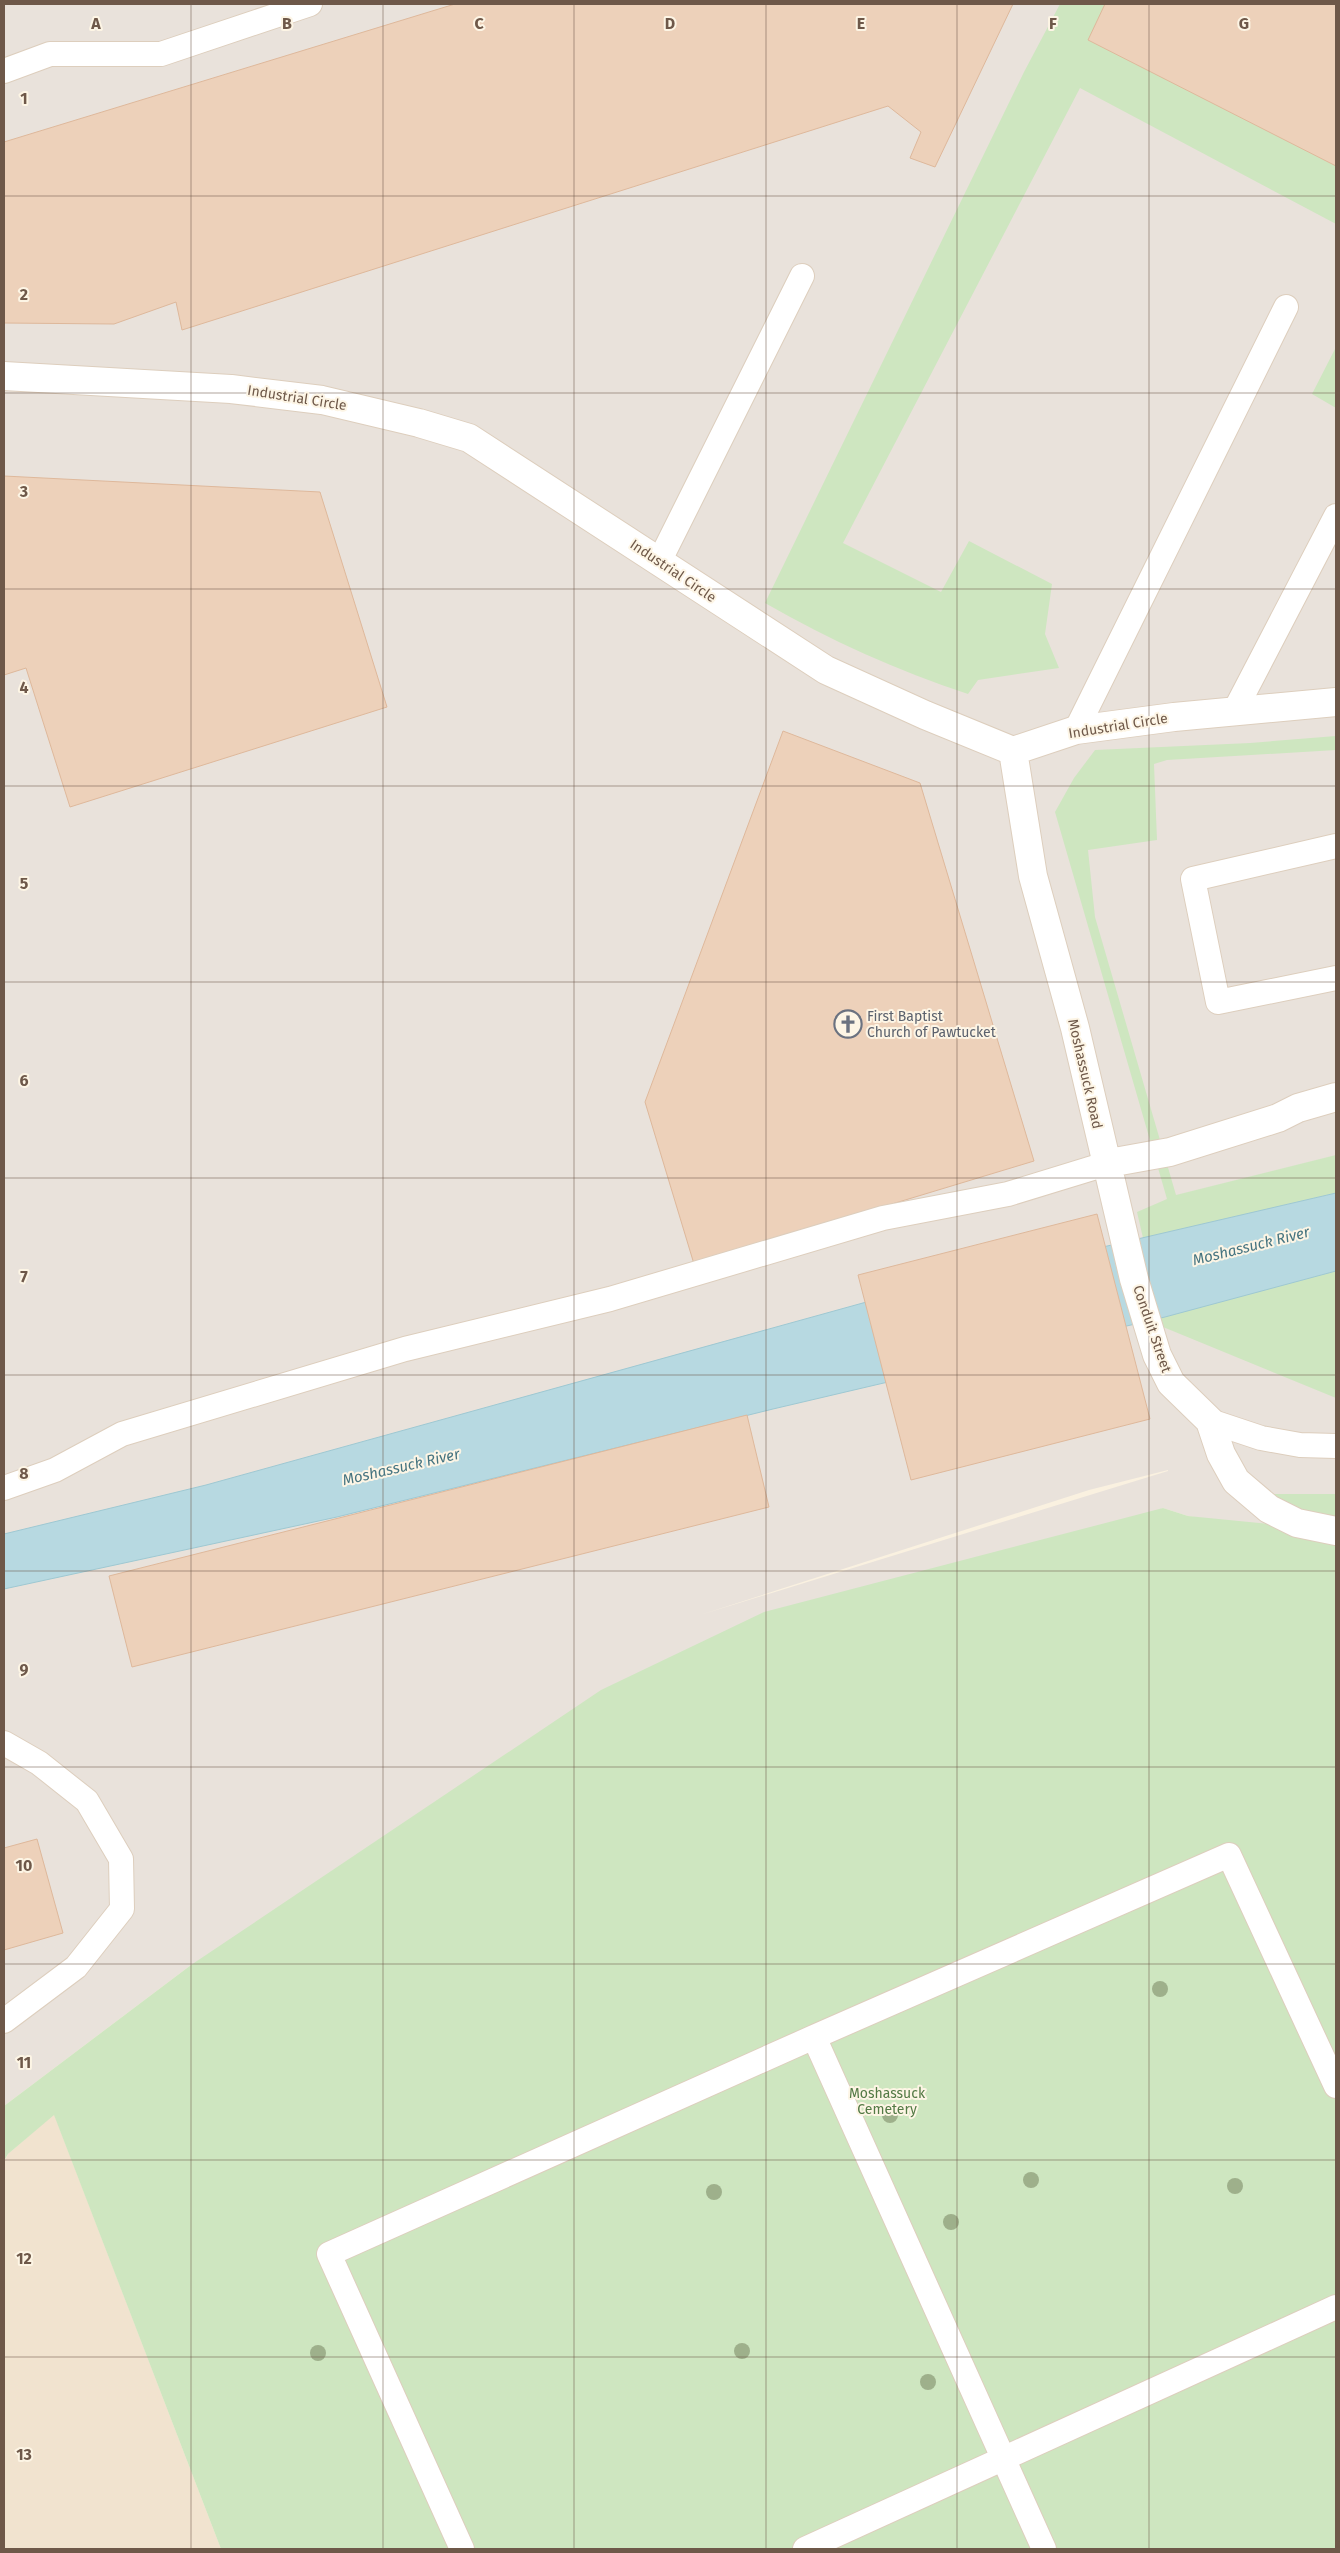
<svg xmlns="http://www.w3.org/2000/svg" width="1340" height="2553" font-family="'Fira Sans',sans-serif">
  <rect width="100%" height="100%" fill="#faf1e0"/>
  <!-- residential -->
  <path fill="#f1e3cf" d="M54,2114l132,344 35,91h-217v-387l4,-8z"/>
  <!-- industrial -->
  <path fill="#e9e2db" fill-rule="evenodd" d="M4,4h1332v1189l-220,51 49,73 171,-46v270l-148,-25 -25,-8 -972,457 -187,141zM1168,1470v1l-468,144 389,-125z"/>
  <!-- green -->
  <path fill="#cee6c0" d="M1060,4h276v220l-256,-136 -237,455 98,49 28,-51 83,43 -7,50 14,34 -81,12 -10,14c-70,-23 -139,-54 -203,-91l259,-531z
    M1336,347v61l-24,-14z
    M1336,736v14l-169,10 -13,4 3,76 -69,10 7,67 81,278 160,-40v38l-193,45 -6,-26 30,-13 -112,-387 19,-34 21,-28 155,-7z
    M1336,1271v127l-190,-78z
    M1252,1494h84v1055h-1115l-167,-434 -46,39 -4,7v-55l187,-141 410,-275 163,-78 399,-104 25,8 134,13z"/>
  <!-- water -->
  <path fill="#b7d9e1" stroke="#9ec8d2" d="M1336,1193v78l-171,46 -392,92 -436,108 -333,72v-55l202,-49 664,-184z"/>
  <!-- building -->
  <path fill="#edd1ba" stroke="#deb89b" d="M455,4h558l-78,163 -25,-9 11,-26 -33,-26 -706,224 -6,-28 -62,22 -110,-1v-181z
    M1105,4h231v162l-248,-126z
    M4,476l316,16 67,215 -317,100 -44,-139 -22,7z
    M783,731l137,52 114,378 -340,103 -49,-162z
    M1097,1214l53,205 -239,61 -53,-205z
    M747,1415l22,92 -637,160 -23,-91z
    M37,1839l26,94 -59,17v-102z"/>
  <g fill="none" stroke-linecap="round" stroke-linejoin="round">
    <!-- lane casing -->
    <g stroke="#ddcebd" stroke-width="26">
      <path id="lane" d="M4,71l46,-17h111l149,-50
        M659,562l143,-286
        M1234,712l102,-196
        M1076,730l210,-423
        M1336,846l-143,33 25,123 118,-24
        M1210,1421l51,17 39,7 36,1
        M4,1488l51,-18 67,-36 283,-85 205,-50 273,-81 125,-24 101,-31
        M4,1743l35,20 48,38 34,58 1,50 -46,58 -72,54
        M462,2549l-133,-295 485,-217
        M805,2549l531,-242
        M1044,2549l-230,-512 415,-182 107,231"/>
    </g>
    <!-- street casing -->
    <g stroke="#ddcebd" stroke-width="30">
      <path id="street" d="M4,376l227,13 91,11 97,23 50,15 357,232 99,45 88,36 63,-21 98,-13 162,-15
        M1013,751l20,125 42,152 59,251 23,76 14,28 39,38 11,33 15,27 33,28 28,14 39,8
        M1109,1163l61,-11 108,-34 20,-10 38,-11"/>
    </g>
    <!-- lane -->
    <use href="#lane" stroke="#fff" stroke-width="24"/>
    <!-- street -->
    <use href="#street" stroke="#fff" stroke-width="28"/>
  </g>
  <!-- trees -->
  <g fill="#9eb08b">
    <circle cx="1160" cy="1989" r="8"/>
    <circle cx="890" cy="2115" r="8"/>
    <circle cx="1031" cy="2180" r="8"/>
    <circle cx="1235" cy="2186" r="8"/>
    <circle cx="714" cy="2192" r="8"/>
    <circle cx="951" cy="2222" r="8"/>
    <circle cx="742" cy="2351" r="8"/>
    <circle cx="318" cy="2353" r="8"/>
    <circle cx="928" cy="2382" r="8"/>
  </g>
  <!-- grid -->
  <path fill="none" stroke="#6e5849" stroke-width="1" stroke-opacity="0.55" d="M191,4v2545M383,4v2545M574,4v2545M766,4v2545M957,4v2545M1149,4v2545M4,196h1332M4,393h1332M4,589h1332M4,786h1332M4,982h1332M4,1178h1332M4,1375h1332M4,1571h1332M4,1767h1332M4,1964h1332M4,2160h1332M4,2357h1332"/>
  <!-- icons -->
  <defs>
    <g id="church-ring" transform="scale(1.4375)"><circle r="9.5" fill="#fdf5e5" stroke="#6b7280" stroke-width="1.5"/><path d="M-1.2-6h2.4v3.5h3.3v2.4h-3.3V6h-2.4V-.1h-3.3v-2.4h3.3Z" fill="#6b7280"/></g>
  </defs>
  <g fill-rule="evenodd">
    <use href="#church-ring" x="848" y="1024"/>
  </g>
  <g text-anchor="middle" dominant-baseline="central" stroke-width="4" stroke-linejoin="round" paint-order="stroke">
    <!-- street labels -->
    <g font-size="14" fill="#6e5849" stroke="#fdf5e5">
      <text transform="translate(297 398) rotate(9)">Industrial Circle</text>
      <text transform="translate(673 571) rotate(34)">Industrial Circle</text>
      <text transform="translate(1118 726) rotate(-9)">Industrial Circle</text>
      <text transform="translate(1085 1074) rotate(77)">Moshassuck Road</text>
      <text transform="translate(1152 1329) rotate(71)">Conduit Street</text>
    </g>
    <!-- worship labels -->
    <g font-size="14" fill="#5b616d" stroke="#fdf5e5" text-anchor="start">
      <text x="867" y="1016">First Baptist<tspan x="867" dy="16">Church of Pawtucket</tspan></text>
    </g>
    <!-- park labels -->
    <g font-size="14" fill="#537a45" stroke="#fdf5e5">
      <text x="887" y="2093">Moshassuck<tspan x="887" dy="16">Cemetery</tspan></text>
    </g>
    <!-- water labels -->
    <g font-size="15" font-style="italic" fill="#457480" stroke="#fdf5e5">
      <text transform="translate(1251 1246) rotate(-14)">Moshassuck River</text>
      <text transform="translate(401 1467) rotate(-13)">Moshassuck River</text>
    </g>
  </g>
  <g font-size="16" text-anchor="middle" font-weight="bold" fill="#6e5849" stroke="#fdf5e5" stroke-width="4" stroke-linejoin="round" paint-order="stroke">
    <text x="96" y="29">A</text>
    <text x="287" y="29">B</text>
    <text x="479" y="29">C</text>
    <text x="670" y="29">D</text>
    <text x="861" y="29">E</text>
    <text x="1053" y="29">F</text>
    <text x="1244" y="29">G</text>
    <text x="24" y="104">1</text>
    <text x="24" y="300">2</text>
    <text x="24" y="497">3</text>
    <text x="24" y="693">4</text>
    <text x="24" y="889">5</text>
    <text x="24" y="1086">6</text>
    <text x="24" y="1282">7</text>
    <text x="24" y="1479">8</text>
    <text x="24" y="1675">9</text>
    <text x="24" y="1871">10</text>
    <text x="24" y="2068">11</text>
    <text x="24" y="2264">12</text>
    <text x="24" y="2460">13</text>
  </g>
  <!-- border -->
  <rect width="1340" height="2553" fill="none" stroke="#6e5849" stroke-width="10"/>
</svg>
